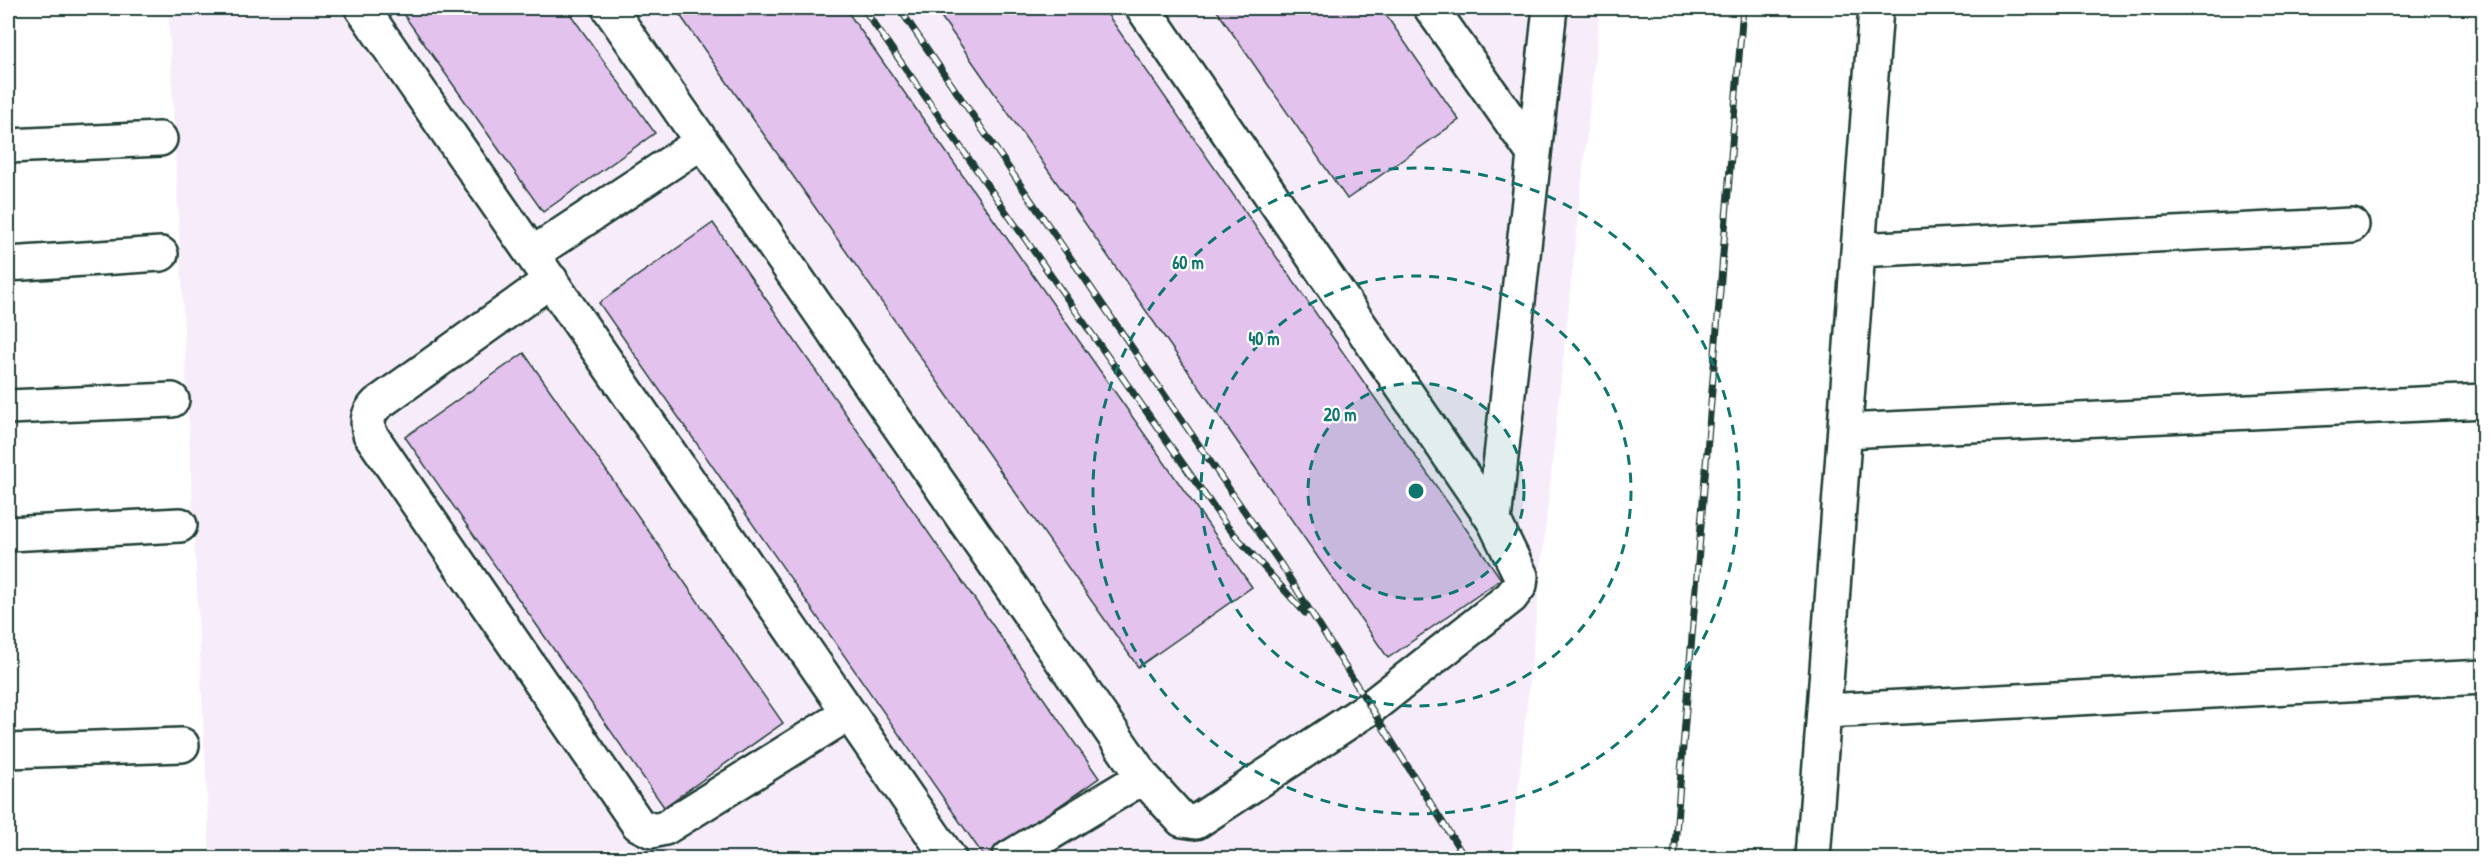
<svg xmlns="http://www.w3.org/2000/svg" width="2491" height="866" font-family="'Patrick Hand',sans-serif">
  <rect width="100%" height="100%" fill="#fff"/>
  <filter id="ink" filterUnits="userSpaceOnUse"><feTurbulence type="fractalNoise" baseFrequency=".0167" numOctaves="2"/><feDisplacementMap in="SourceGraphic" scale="12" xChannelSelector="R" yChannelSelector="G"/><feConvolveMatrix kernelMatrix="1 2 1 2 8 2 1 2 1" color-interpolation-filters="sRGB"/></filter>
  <g filter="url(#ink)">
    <!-- built -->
    <path fill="#f7edfa" d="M168,8h1432l-89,850h-1301z"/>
    <!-- building -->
    <path fill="#e3c2ee" stroke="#1f3d34" stroke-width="1.5" d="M399,8h167l89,125 -112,79z
      M675,8h170l407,579 -114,80z
      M935,8h168l398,571 -113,79z
      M1215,8h166l78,112 -112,79z
      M713,223l386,555 -114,80 -386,-555z
      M524,353l259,370 -119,84 -259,-370z"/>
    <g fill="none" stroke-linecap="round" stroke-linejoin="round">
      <!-- minor casing -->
      <g stroke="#1f3d34" stroke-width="38">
        <path id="minor" d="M362,8l587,850
          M609,8l534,769 39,43 14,2 175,-115 140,-110 9,-12 1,-9 -27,-55 -351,-513
          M1431,8l103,146
          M8,146l152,-7
          M1858,250l494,-25
          M532,254l170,-112
          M8,264l153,-10
          M551,280l-174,124c-9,9 -11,17 -7,30l268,390 14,7 13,-3 184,-115
          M8,407l164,-7
          M1845,431l639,-30
          M1494,521l56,-513
          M8,534l172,-9
          M1824,711l660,-34
          M8,751l174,-6
          M1009,858l134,-81
          M1813,858l63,-850"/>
      </g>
      <!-- minor -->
      <use href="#minor" stroke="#fff" stroke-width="33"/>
      <!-- rail casing -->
      <g stroke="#1f3d34" stroke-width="7">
        <path id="rail" d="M863,8l363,517 79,88
          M899,8l383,558 183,292
          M1674,858l69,-850"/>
      </g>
      <!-- rail -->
      <use href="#rail" stroke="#fff" stroke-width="4.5" stroke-dasharray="14" stroke-linecap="butt"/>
    </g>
  </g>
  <!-- distance rings -->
  <circle cx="1416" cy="491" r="108" fill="#0f766e" fill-opacity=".12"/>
  <g fill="none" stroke="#0f766e" stroke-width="3" stroke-dasharray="10 8">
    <circle cx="1416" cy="491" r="108"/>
    <circle cx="1416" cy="491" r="215"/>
    <circle cx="1416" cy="491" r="323"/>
  </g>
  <circle cx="1416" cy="491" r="9" fill="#0f766e" stroke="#fff" stroke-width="3"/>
  <g font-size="18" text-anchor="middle" font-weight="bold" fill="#0f766e" stroke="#fff" stroke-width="4.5" stroke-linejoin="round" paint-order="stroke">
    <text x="1188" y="269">60 m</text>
    <text x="1264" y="345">40 m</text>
    <text x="1340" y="421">20 m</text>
  </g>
  <!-- margin -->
  <rect width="2491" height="866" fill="none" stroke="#fff" stroke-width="30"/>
  <rect x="15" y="15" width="2461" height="836" fill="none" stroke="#1f3d34" stroke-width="2" filter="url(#ink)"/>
</svg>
